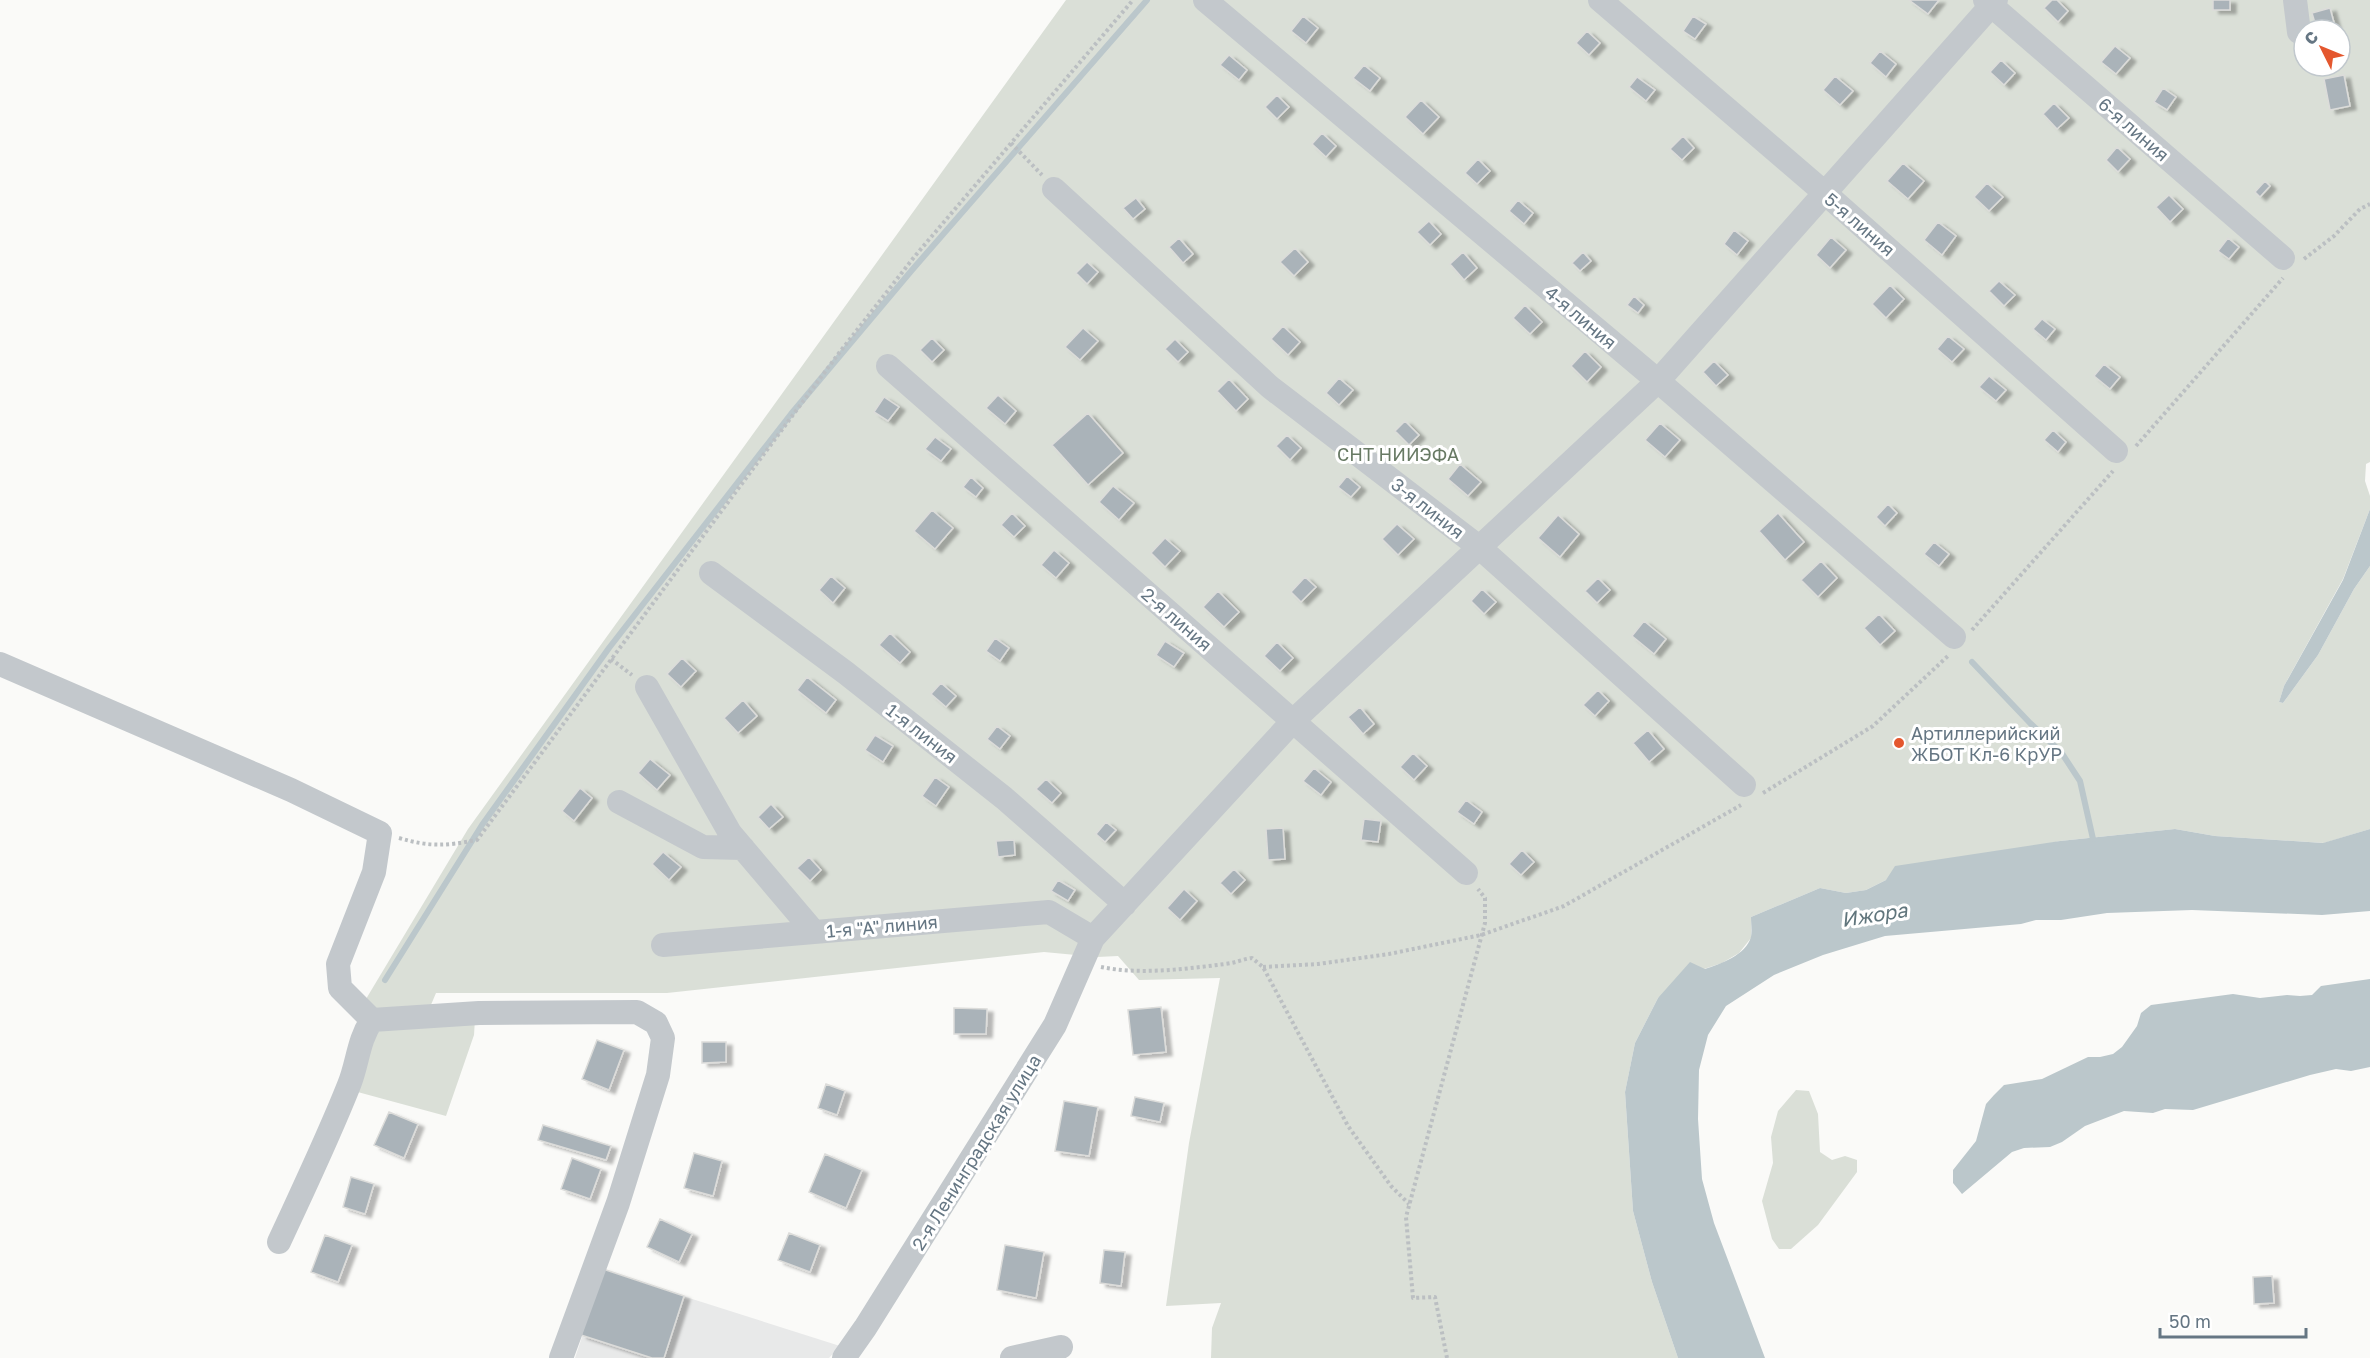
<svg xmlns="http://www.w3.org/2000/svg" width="2370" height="1358" font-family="'Golos Text',sans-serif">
  <defs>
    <filter id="shadow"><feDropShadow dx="6" dy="3.5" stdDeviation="1.5" flood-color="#0004"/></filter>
  </defs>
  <rect width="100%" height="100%" fill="#fafaf8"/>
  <!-- built -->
  <path fill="#e8e9e9" d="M604,1271l236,75 -11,12h-254z"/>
  <!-- green -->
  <path fill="#dadfd7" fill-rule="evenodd" d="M1066,0h1304v462l-4,2 -1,17 5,15v13l-27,70 -59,107 -5,16 4,1 35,-48 36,-66 16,-23v263l-46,14 -109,-7 -40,-7 -115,12 -174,39 -20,10 -20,3 -26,-5 -69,29v21l-12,15 -17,10 -18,6 -46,29 -23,45 -10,49 8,119 19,71 26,76h-467l1,-30 9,-25 -55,3 23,-163 31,-165 -81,2 -21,-24 -21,1 -53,-5 -377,41h-231l-11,26h50l-1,16 -28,81 -92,-25 12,-92 102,-170zM2304,30h36v36h-36z
    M1796,1090l13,1 9,23 2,38 12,8 13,-4 12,4v12l-39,53 -27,24h-12l-7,-10 -10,-38 11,-38 -2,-26 7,-26z"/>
  <!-- water -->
  <path fill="#bbc7cb" d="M2370,509v57l-16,23 -36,66 -35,48 -4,-1 5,-16 59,-106z
    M2175,829l40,7 108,7 47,-14v82l-48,4 -130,-5 -85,3 -46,7h-25l-15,4 -136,12 -62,19 -49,20 -48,31 -18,29 -9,35 -1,49 4,60 12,44 51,135h-87l-26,-76 -19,-71 -8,-119 10,-49 23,-45 32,-36 15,7c15,-5 41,-14 46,-32 1,-6 0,-14 0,-20l69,-29 26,5 20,-3 20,-10 9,-14 165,-25z
    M2370,979v88l-19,4 -15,-2 -26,6 -117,35 -28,-1 -12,4 -29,-2 -39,15 -23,16 -12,5 -26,1 -12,4 -50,42 -9,-11v-13l23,-29 10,-37 8,-9 10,-10 38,-6 46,-22h12l13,-3 9,-7 15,-21 4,-13 10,-8 82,-11 27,4 27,-3 13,1 12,-1 9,-9z"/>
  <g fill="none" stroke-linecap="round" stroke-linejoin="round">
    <!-- stream -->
    <path stroke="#bbc7cb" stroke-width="6" d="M1972,662l58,61 31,29 19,29 13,58
      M385,980l97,-155 127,-177 182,-234 121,-144 235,-270"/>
  </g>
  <!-- building -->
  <path fill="#aab3b9" stroke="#dcdcda" stroke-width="1.5" filter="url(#shadow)" d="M1909,0h30l-11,14z
    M2052,0h5l11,11 -10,11 -14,-14z
    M2213,0h17v10h-17z
    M2330,8l6,22h-19l-5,-17z
    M1303,16l15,12 -12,15 -15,-12z
    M1693,16l13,8 -11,15 -12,-8z
    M1587,31l13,12 -11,12 -13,-12z
    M2115,46l15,12 -14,16 -15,-12z
    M1880,51l16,13 -10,13 -16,-14z
    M1229,55l18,15 -8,10 -19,-15z
    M2001,60l14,13 -11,12 -14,-13z
    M1364,65l16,13 -10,13 -17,-13z
    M2344,75l6,31 -20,4 -6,-31z
    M1835,76l18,15 -13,14 -17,-15z
    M1637,77l18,13 -9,11 -17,-14z
    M2163,88l13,9 -9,13 -13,-8z
    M1277,95l12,12 -12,12 -12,-12z
    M1421,100l18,17 -16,17 -18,-17z
    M2054,103l15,15 -12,11 -14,-15z
    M1322,133l14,13 -10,11 -14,-13z
    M1683,136l11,12 -12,12 -12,-11z
    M2117,147l13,12 -12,13 -12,-12z
    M1478,159l12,12 -13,13 -12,-11z
    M1903,163l21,18 -16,18 -21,-18z
    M2265,181l5,5 -10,11 -5,-5z
    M1987,183l16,14 -14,14 -15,-14z
    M2169,195l14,14 -13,13 -14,-15z
    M1136,198l9,11 -12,10 -10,-11z
    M1518,200l15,13 -9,11 -15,-13z
    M1429,221l12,13 -11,11 -13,-13z
    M1938,222l18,14 -14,19 -18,-15z
    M1734,230l14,11 -11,14 -13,-11z
    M1831,237l15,13 -16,18 -14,-13z
    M1179,238l14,16 -10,9 -14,-16z
    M2228,238l11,9 -10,12 -11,-8z
    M1295,248l13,14 -14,14 -14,-14z
    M1463,252l14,16 -13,12 -14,-16z
    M1583,252l8,9 -11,10 -8,-8z
    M1087,262l11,10 -11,12 -11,-11z
    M1999,281l16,14 -11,11 -15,-15z
    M1890,285l14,14 -18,19 -14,-14z
    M1634,296l10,9 -6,8 -11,-8z
    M1525,305l17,17 -12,12 -17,-16z
    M2042,319l13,10 -9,11 -13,-11z
    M1283,326l17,16 -12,13 -17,-16z
    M1083,328l15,13 -18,19 -15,-13z
    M1948,336l16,13 -12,13 -15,-13z
    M932,338l12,12 -12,12 -12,-12z
    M1175,339l13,13 -10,10 -13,-13z
    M1585,351l16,16 -14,15 -16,-16z
    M1714,361l14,14 -12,11 -13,-14z
    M2104,364l16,13 -10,12 -16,-13z
    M1989,376l17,14 -10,11 -17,-14z
    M1339,378l14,12 -14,15 -13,-12z
    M1229,379l19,20 -12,12 -19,-20z
    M998,395l18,16 -11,13 -19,-16z
    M884,397l15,10 -11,14 -14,-9z
    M1088,413l35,40 -35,32 -36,-40z
    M1405,421l14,14 -10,10 -14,-14z
    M1660,423l20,17 -15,17 -20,-17z
    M2053,430l13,12 -8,10 -14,-12z
    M1287,435l14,13 -11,12 -14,-14z
    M935,437l16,12 -10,12 -16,-12z
    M1460,464l21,18 -13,14 -20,-17z
    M1347,476l13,11 -9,10 -13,-10z
    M971,477l12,11 -7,9 -13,-10z
    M1113,486l21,17 -15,17 -20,-18z
    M1888,504l9,9 -12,13 -9,-9z
    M932,510l21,18 -18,21 -21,-18z
    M1012,513l13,13 -11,11 -13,-12z
    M1778,513l26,29 -19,18 -26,-29z
    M1558,515l21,19 -19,23 -22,-19z
    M1397,524l17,15 -16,16 -16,-16z
    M1165,538l15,13 -15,16 -14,-14z
    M1934,542l15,12 -10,12 -15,-12z
    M1054,550l15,13 -13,15 -15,-13z
    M1821,561l16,17 -19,19 -17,-17z
    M831,576l14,12 -12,15 -14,-13z
    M1305,577l11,10 -15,15 -10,-10z
    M1598,578l12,12 -13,13 -12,-12z
    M1482,589l14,13 -12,12 -13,-13z
    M1218,591l21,21 -15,15 -21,-20z
    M1879,614l16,17 -15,14 -16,-17z
    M1644,621l22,18 -12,15 -22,-18z
    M890,633l20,19 -10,11 -21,-18z
    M995,638l14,10 -9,13 -14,-10z
    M1165,641l19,12 -10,14 -18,-12z
    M1277,642l16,16 -13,13 -16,-15z
    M682,658l14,13 -15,16 -14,-13z
    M807,677l29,23 -10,13 -29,-23z
    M941,683l15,13 -10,11 -15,-13z
    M1598,690l11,11 -14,15 -12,-11z
    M743,700l14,16 -19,17 -14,-15z
    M1360,707l14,17 -11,10 -15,-17z
    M997,726l13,10 -10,13 -13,-10z
    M1648,730l16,19 -15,13 -16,-19z
    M875,735l18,11 -10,16 -18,-12z
    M1413,753l14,13 -13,14 -14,-13z
    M650,759l20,16 -13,15 -19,-17z
    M1314,768l17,14 -10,13 -18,-14z
    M935,777l14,10 -13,19 -14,-10z
    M1046,779l15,14 -9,10 -16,-14z
    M580,788l12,10 -18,23 -12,-10z
    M1466,800l16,12 -8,12 -17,-12z
    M771,804l12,13 -14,12 -11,-12z
    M1364,819l17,2 -3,21 -17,-2z
    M1106,822l10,8 -11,12 -9,-8z
    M1283,828l2,31 -17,1 -2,-31z
    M1014,840l1,15 -17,2 -2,-16z
    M1522,850l12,12 -13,13 -12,-11z
    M663,852l18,15 -12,13 -17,-16z
    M809,857l12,13 -11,11 -13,-13z
    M1234,869l11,11 -14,14 -11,-11z
    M1058,880l17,10 -7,11 -17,-10z
    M1184,889l13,12 -17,19 -13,-12z
    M1161,1007l5,45 -33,3 -5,-45z
    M954,1008l33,1 -1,25h-32z
    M597,1040l27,10 -15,40 -27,-11z
    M702,1042h24v20l-24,1z
    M826,1084l19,7 -8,24 -19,-7z
    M1135,1097l29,6 -4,19 -29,-6z
    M1064,1101l34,6 -9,49 -34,-5z
    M389,1112l29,12 -14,34 -30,-13z
    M543,1125l68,21 -5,14 -68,-20z
    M694,1153l28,8 -9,35 -29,-8z
    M825,1154l37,16 -16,38 -37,-16z
    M572,1158l29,11 -11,30 -29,-10z
    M351,1177l23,7 -9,30 -22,-7z
    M660,1219l32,15 -13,28 -32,-15z
    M789,1233l31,12 -10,27 -32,-12z
    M325,1235l27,10 -14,37 -27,-10z
    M1005,1245l39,7 -8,46 -39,-8z
    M1104,1250l21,2 -4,34 -21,-3z
    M603,1269l81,27 -20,62h-12l-71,-23z
    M2272,1276l2,27 -20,1 -1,-27z"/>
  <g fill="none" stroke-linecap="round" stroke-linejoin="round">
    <!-- path -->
    <path stroke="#bbbfc2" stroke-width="4" stroke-dasharray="3 3" stroke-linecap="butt" d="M1011,143l31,32
      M2304,259l30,-23 26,-27 10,-5
      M2136,446l147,-168
      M1972,630l141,-159
      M611,659l21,16
      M1763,793l110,-67 76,-71
      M399,838c31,9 46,8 78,2l362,-487 76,-97 218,-256
      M1101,967c39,8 84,2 124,-3 10,-1 18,-5 27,-6l11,9 85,159 43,60 18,18
      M1263,967l55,-3 71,-10 92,-19 83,-29 177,-101
      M1447,1358l-12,-61 -22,1 -7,-81 79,-294v-25l-7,-9"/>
    <!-- minor -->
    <path stroke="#c3c8cc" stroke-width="24" d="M1205,0l453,381 296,256
      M1600,0l226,194 290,257
      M1985,0l298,258
      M2295,0l4,32
      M1054,189l216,198 209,160 265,238
      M888,366l578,507
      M711,573l135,100 158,125 121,106
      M0,664l291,126 89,43 -6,39 -36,92 2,24 32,32
      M647,687l83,146 84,99
      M619,802l84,45 40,1
      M663,945l386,-33 44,26
      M279,1242c24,-52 49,-104 70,-157 9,-22 9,-45 23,-65l107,-7 158,-1 19,11 7,15 -5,37 -40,128 -57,155
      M844,1358l21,-30 190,-303 38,-87 201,-218 364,-339 338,-381
      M1012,1358l49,-11"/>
  </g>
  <!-- markers -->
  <circle fill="#e4572e" stroke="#fff" stroke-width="2" cx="1899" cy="743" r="6"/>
  <g text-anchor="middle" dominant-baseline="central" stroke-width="6" stroke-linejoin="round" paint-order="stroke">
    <!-- street labels -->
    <g font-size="18" fill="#657683" stroke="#fff">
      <text transform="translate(2134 129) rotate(41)">6-я линия</text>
      <text transform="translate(1860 224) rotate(41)">5-я линия</text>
      <text transform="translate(1581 317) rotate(40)">4-я линия</text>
      <text transform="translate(1428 508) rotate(38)">3-я линия</text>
      <text transform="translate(1177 619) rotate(41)">2-я линия</text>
      <text transform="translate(922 733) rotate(38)">1-я линия</text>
      <text transform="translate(882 926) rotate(-5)">1-я "А" линия</text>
      <text transform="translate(976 1152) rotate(-58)">2-я Ленинградская улица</text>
    </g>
    <!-- park labels -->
    <g font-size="18" fill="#687a64" stroke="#fff">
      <text x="1398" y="454">СНТ НИИЭФА</text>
    </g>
    <!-- poi labels -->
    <g font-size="18" fill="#657683" stroke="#fff" text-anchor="start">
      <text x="1911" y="733">Артиллерийский<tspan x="1911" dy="21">ЖБОТ Кл-6 КрУР</tspan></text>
    </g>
    <!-- water labels -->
    <g font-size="20" font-style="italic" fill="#60757c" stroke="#fff">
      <text transform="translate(1874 914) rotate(-9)">Ижора</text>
    </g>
  </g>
  <!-- north arrow -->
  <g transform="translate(2322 48) rotate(313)"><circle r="28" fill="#ffffff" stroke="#c1c8cd" stroke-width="1.5"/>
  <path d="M0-4.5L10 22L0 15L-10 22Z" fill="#e4572e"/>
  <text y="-9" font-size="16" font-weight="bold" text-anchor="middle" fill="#657683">С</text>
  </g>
  <!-- scale -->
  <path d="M2160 1328v9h146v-9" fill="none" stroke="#657683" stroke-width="3"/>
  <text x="2169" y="1328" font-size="18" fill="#657683" stroke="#ffffff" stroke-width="4.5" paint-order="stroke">50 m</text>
</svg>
